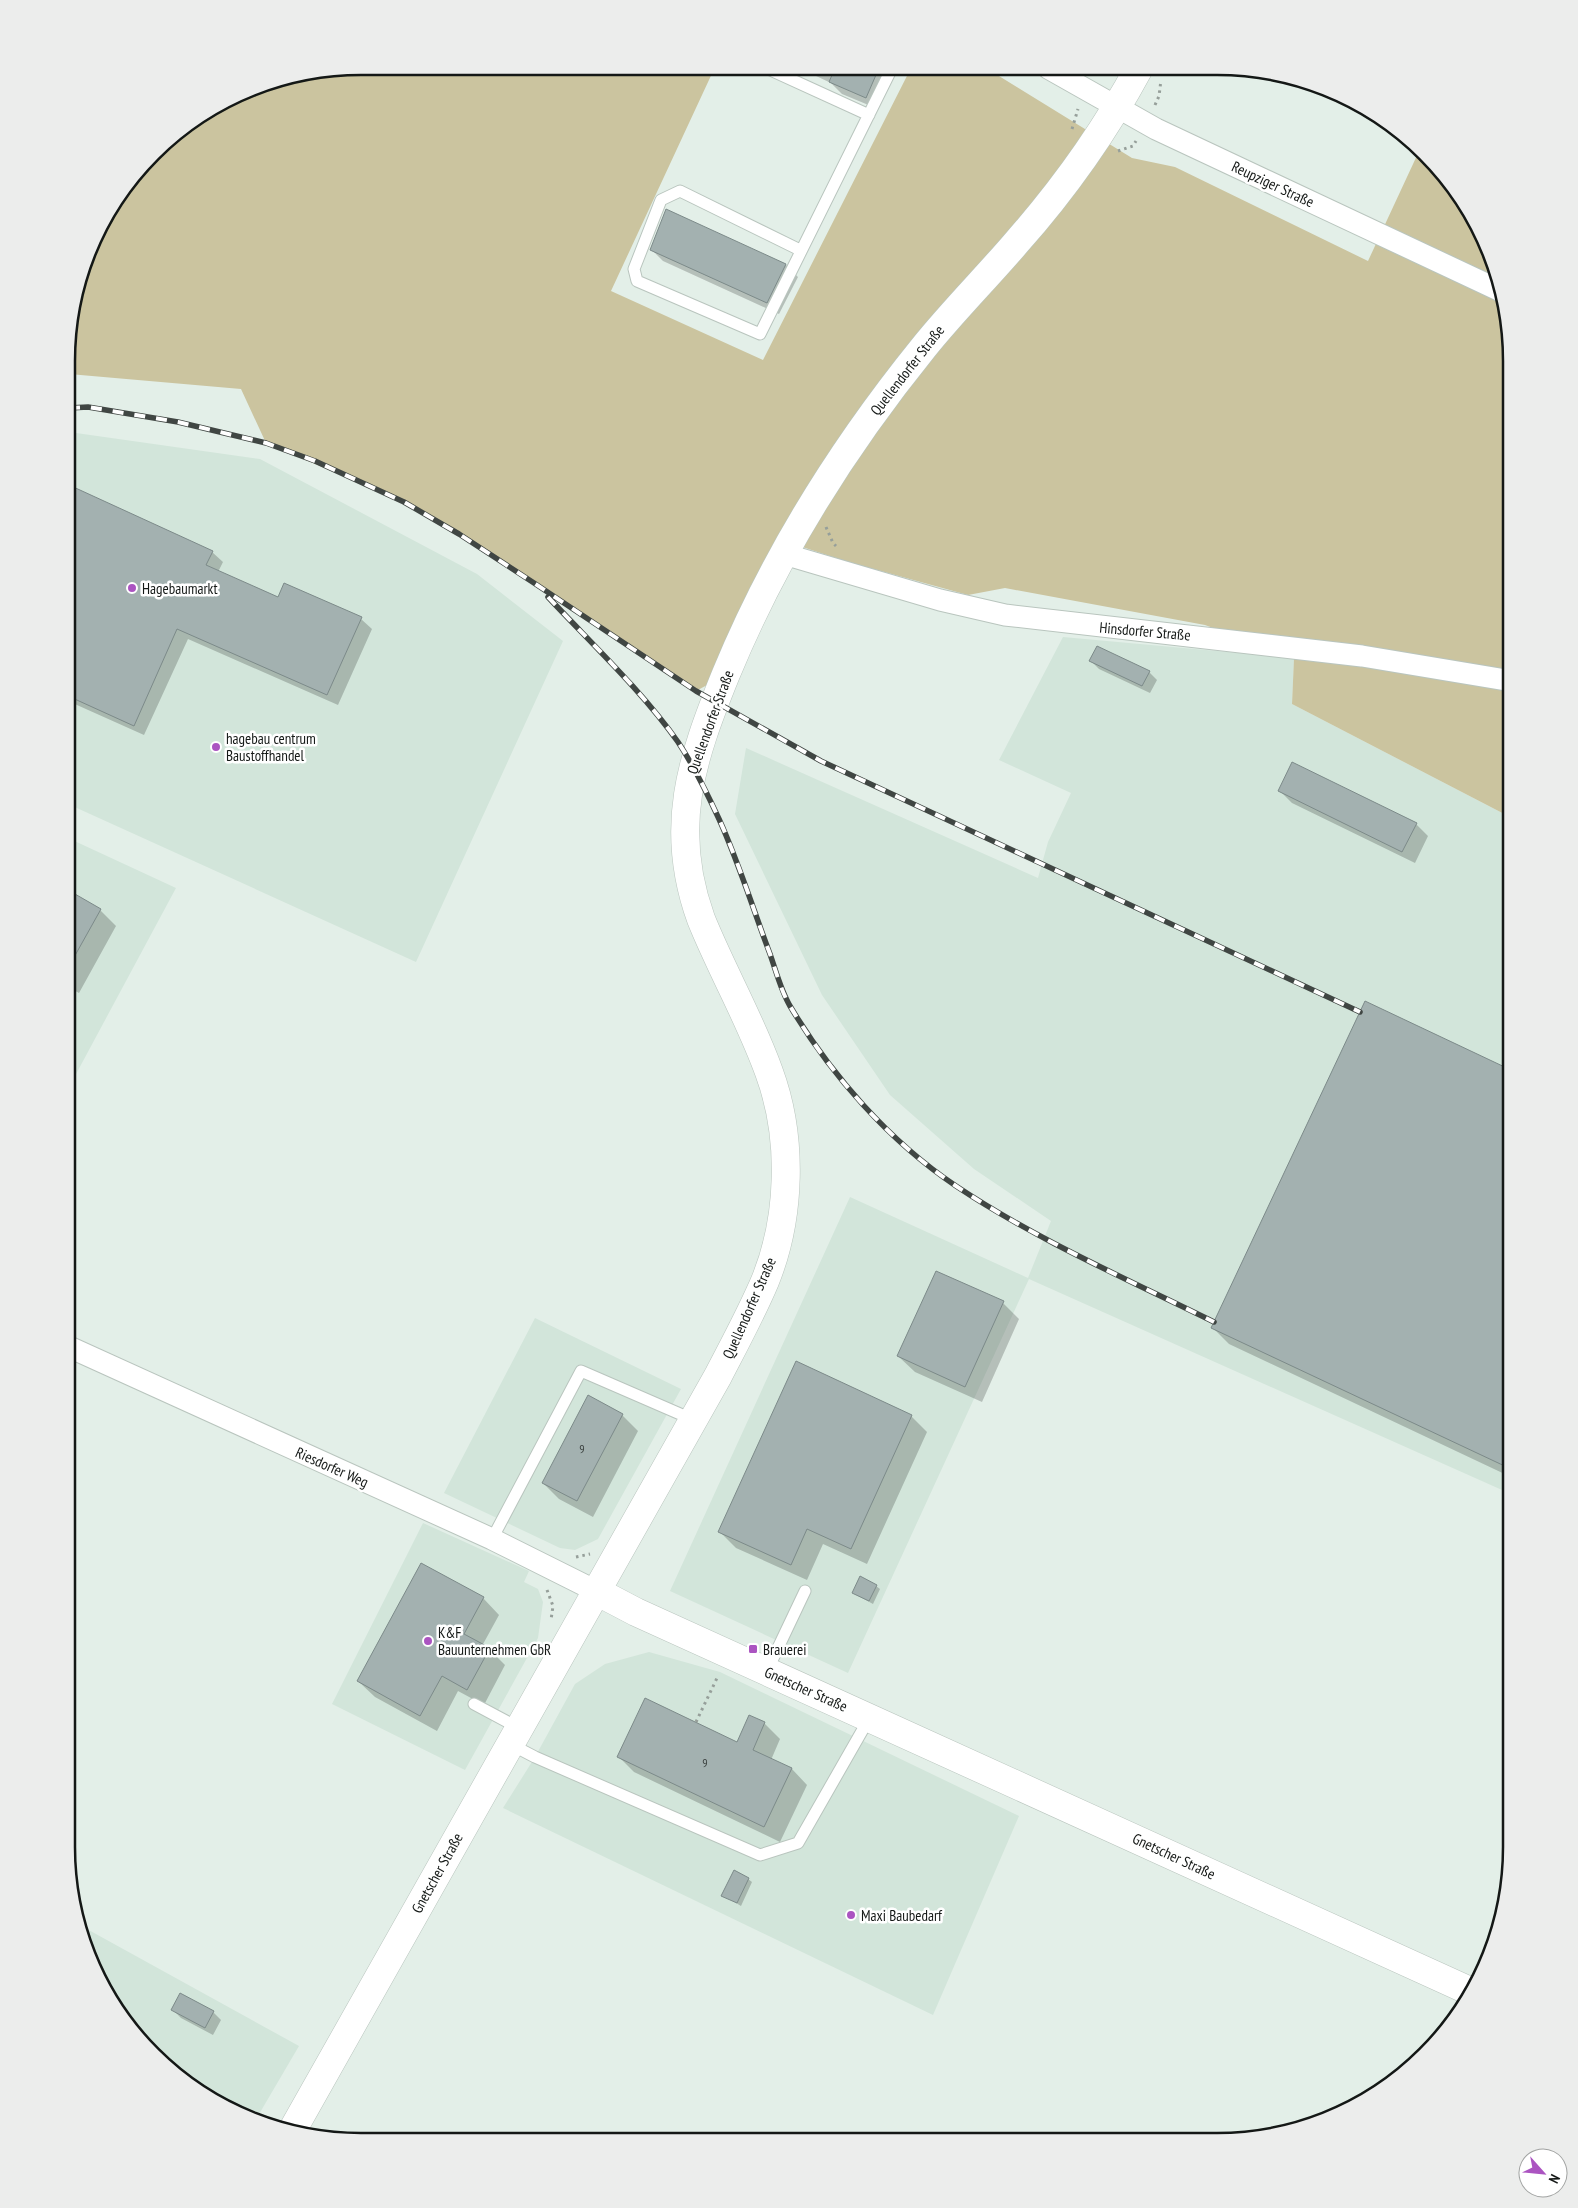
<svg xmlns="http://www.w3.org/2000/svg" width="1578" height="2208" font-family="'PT Sans Narrow',sans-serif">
  <rect width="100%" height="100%" fill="#e3efe8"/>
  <!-- built -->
  <path fill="#d2e5da" d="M69,432l191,27 217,115 86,67 -147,321 -348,-158z
    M1063,637l231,21 -2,46 220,114 -1,676 -482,-215 -181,394 -178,-82 180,-394 178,81 23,-57 -77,-52 -84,-74 -68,-100 -87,-181 11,-66 292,130 10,-36 23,-49 -72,-33z
    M68,838l108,50 -108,201z
    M535,1318l146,71 -83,150 -23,11 -15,-2 -116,-55z
    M423,1523l106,48 -5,11 14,7 5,13 -5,36 -73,132 -133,-66z
    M649,1652l71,20 299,144 -86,199 -430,-207 32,-51 40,-73 30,-20z
    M76,1923l223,123 -44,75 -7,-2 -66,-38 -43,-40 -43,-64z"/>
  <!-- green -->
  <path fill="#cbc49f" d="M361,66l354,1 -104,224 152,69 148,-292h75l146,90 43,9 193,94 52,-112c36,34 70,87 82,136 6,24 6,51 10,75v458l-220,-114 2,-46 -89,-33 -200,-37 -37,7 -120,-33 -70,-23 -69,145 -13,7 -162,-108 -75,-49 -55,-32 -138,-59 -25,-54 -172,-15v-52l37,-108 61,-75 99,-57z"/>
  <!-- shadow -->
  <path fill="#0003" d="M797,67l94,1 -13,41 -36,-15 -11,-11z
    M1314,84l16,5 27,15z
    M666,211l120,54 12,12 -19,37 -116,-53 -12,-12z
    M69,487l143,65 11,10 -5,10 60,26 83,21 11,10 -34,76 -150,-66 -44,96 -76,-34z
    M1091,661l58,11 8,8 -7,13 -51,-24z
    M1280,791l136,33 12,12 -13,27 -123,-60z
    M68,892l32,18 16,16 -37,67 -11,-6z
    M1366,1003l145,68v406l-282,-133 -16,-16z
    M1003,1303l16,16 -37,83 -67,-30 -17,-16z
    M622,1415l16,16 -45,86 -34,-18 -16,-16z
    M911,1416l16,16 -60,132 -44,-20 -16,36 -71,-32 -17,-17z
    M876,1586l4,3 -7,15 -20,-11z
    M483,1598l16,17 -17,31 7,3 16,16 -21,40 -26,-14 -21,40 -62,-34 -17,-16z
    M764,1723l16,16 -9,21 21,9 15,16 -27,57 -146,-70 -16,-16 119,-12z
    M748,1879l4,3 -11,24 -18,-11z
    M173,2010l40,2 8,8 -8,15 -32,-17z"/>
  <!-- building -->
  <path fill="#a3b1b0" stroke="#7c8a89" d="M835,68h44l-13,30 -37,-16z
    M666,209l120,55 -19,39 -117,-53z
    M69,485l144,66 -7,14 72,32 6,-14 78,34 -35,78 -150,-66 -43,97 -66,-30z
    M1097,646l53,25 -8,15 -53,-25z
    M1292,762l125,61 -15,29 -124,-61z
    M68,890l33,19 -33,59z
    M1365,1001l146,69v399l-300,-141z
    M936,1271l68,30 -39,86 -68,-31z
    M796,1361l116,54 -61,134 -44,-20 -16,36 -73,-33z
    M588,1395l35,19 -46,87 -35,-18z
    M421,1563l63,34 -20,37 26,14 -23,42 -25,-14 -22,40 -63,-35z
    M860,1576l17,9 -8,16 -17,-8z
    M645,1698l92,44 12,-27 16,7 -12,28 39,18 -28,59 -147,-70z
    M734,1870l15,8 -12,25 -16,-7z
    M180,1993l34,18 -9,17 -34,-18z"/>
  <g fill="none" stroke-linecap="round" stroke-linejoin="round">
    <!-- service casing -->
    <g stroke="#b9c5be" stroke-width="13">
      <path id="service" d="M764,67l105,48
        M800,250l-120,-59 -19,9 -27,69 3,12 123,53 132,-266
        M492,1539l89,-168 113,49
        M767,1671l38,-80
        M474,1704l45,24
        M510,1744l25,13 225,98 38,-12 72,-126"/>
    </g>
    <!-- minor casing -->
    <g stroke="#b9c5be" stroke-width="23">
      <path id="minor" d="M1048,68l108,61 347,163
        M784,554l156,46 65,15 357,41 150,25
        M67,1346l425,193 104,52"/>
    </g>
    <!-- secondary casing -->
    <g stroke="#b9c5be" stroke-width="29">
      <path id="secondary" d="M596,1591l40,21 836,380"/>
    </g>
    <!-- primary casing -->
    <g stroke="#b9c5be" stroke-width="29">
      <path id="primary" d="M292,2131l426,-755c16,-31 33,-62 47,-95 26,-64 28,-144 4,-209 -19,-53 -47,-101 -68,-153 -33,-91 -10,-159 25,-245 49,-119 117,-227 198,-327 29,-36 62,-69 92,-104 47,-53 89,-112 123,-175"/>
    </g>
    <!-- path -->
    <path stroke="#969f9a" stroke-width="3" stroke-dasharray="2.5 4" stroke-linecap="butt" d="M1100,74l4,-6
      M1155,105l4,-9 2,-16
      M1072,129l6,-20
      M1118,151l15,-5 3,-5
      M826,527l7,16 3,3
      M576,1557l14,-3
      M547,1590l6,16 -2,14
      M696,1722l22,-46"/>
    <!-- service -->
    <use href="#service" stroke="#fff" stroke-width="11"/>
    <!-- minor -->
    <use href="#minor" stroke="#fff" stroke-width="21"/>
    <!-- secondary -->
    <use href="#secondary" stroke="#fff" stroke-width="28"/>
    <!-- primary -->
    <use href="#primary" stroke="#fff" stroke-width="28"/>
    <!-- rail casing -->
    <g stroke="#404643" stroke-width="5.5">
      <path id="rail" d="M69,408l19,-1 90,15 88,21 49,18 89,41 55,32 75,49 162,108 125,70 539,251
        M548,597c42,45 95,95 130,145 16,24 29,51 41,77 20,44 34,90 51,135 6,17 11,37 20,52 41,69 99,135 166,180 81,54 171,93 258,136"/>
    </g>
    <!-- rail -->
    <use href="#rail" stroke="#fff" stroke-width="4" stroke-dasharray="11" stroke-linecap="butt"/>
  </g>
  <!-- markers -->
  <g fill="#ab54c1" stroke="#fff" stroke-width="2">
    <circle cx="132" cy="588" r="5"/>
    <circle cx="216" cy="747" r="5"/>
    <circle cx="428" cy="1641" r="5"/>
    <rect x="748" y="1644" width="10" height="10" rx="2.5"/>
    <circle cx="851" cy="1915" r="5"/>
  </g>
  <g text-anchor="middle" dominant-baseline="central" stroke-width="5" stroke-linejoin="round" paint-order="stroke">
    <!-- number labels -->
    <g font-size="12" fill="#383e3c">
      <text x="582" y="1448">9</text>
      <text x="705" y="1762">9</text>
    </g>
    <!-- street labels -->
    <g font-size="15" fill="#141816" stroke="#fff">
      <text transform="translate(1273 184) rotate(25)">Reupziger Straße</text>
      <text transform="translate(907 370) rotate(-52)">Quellendorfer Straße</text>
      <text transform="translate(1145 631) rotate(5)">Hinsdorfer Straße</text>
      <text transform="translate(710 722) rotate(-70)">Quellendorfer Straße</text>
      <text transform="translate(749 1308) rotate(-66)">Quellendorfer Straße</text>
      <text transform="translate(332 1467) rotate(24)">Riesdorfer Weg</text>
      <text transform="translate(806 1689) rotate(24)">Gnetscher Straße</text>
      <text transform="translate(1174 1856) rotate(25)">Gnetscher Straße</text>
      <text transform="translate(437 1873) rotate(-61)">Gnetscher Straße</text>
    </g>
    <!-- poi labels -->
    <g font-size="15" fill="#141816" stroke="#fff" text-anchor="start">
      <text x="142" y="588">Hagebaumarkt</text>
      <text x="226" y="738">hagebau centrum<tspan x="226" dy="17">Baustoffhandel</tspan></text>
      <text x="438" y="1632">K&amp;F<tspan x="438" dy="17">Bauunternehmen GbR</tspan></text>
      <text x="763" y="1649">Brauerei</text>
      <text x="861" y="1915">Maxi Baubedarf</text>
    </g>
  </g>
  <!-- crop -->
  <path d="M0 0H1578V2208H0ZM361 75H1217A286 286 0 0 1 1503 361V1847A286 286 0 0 1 1217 2133H361A286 286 0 0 1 75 1847V361A286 286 0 0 1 361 75Z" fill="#ecedec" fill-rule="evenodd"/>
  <path fill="none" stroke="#141816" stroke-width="2.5" d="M361 75H1217A286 286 0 0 1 1503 361V1847A286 286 0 0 1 1217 2133H361A286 286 0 0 1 75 1847V361A286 286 0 0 1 361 75Z"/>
  <!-- north arrow -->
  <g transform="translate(1543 2173) rotate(117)"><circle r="24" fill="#ffffff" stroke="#a1a3a2"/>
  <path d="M0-4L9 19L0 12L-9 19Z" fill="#ab54c1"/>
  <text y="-8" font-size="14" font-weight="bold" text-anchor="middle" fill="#141816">N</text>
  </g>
</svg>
